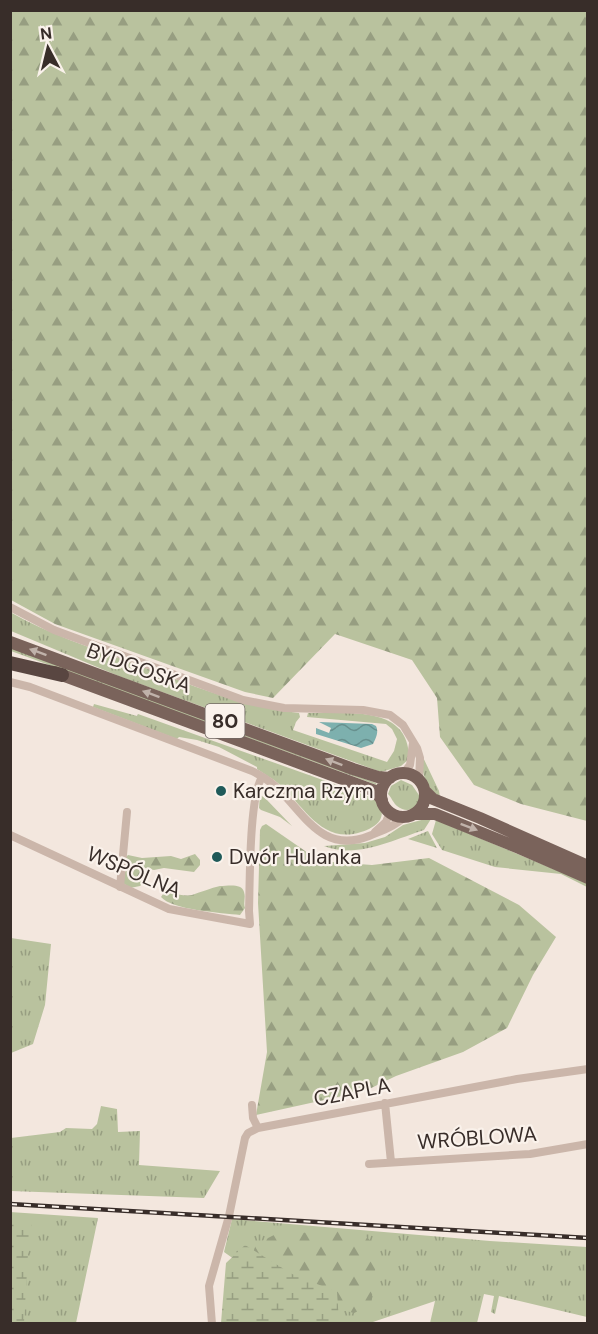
<svg xmlns="http://www.w3.org/2000/svg" width="598" height="1334" font-family="'DM Sans',sans-serif">
  <defs>
    <pattern id="grass-tufts" width="24" height="20" patternUnits="userSpaceOnUse" patternTransform="scale(1.5)"><rect width="24" height="20" fill="#b9c29e"/><path d="M3 7l-1-3M5 7V3M7 7l1-3M15 17l-1-3M17 17v-4M19 17l1-3" fill="none" stroke="#979e81"/></pattern>
    <pattern id="forest-firs" width="22" height="20" patternUnits="userSpaceOnUse" patternTransform="scale(1.5)"><rect width="22" height="20" fill="#b9c29e"/><path d="M5 1l3.5 6h-7zM16 11l3.5 6h-7z" fill="#979e81"/></pattern>
    <pattern id="wetland-marsh" width="20" height="14" patternUnits="userSpaceOnUse" patternTransform="scale(1.5)"><rect width="20" height="14" fill="#b9c29e"/><path d="M1 5h8M5 5V1M11 12h8M15 12V8" fill="none" stroke="#979e81"/></pattern>
    <pattern id="water-waves" width="16" height="10" patternUnits="userSpaceOnUse" patternTransform="scale(1.5)"><rect width="16" height="10" fill="#7db0ae"/><path d="M0 5q4-4 8 0t8 0" fill="none" stroke="#67908e"/></pattern>
  </defs>
  <rect width="100%" height="100%" fill="#f3e7de"/>
  <!-- grass -->
  <path fill="url(#grass-tufts)" d="M10,612c39,22 81,36 123,51 55,21 107,43 166,50l1,4 -4,5 -3,8 94,32 7,-11 3,-12 -5,-10 -6,-5 -79,-7 1,-4c38,1 102,-9 101,46l-8,7 -20,6 -260,-95 -110,-46z
    M10,646l366,137 1,2 -366,-134z
    M94,704l43,12 1,-2 238,85c5,6 8,13 4,21 -4,6 -12,10 -19,12 -39,13 -57,-26 -82,-48 -7,-6 -15,-10 -22,-15v-2l-38,-20 -22,-7 -18,-3 -2,2 -84,-32z
    M421,753l18,38 1,6c-17,-12 -18,-26 -19,-44z
    M401,780l11,5 9,13c-3,11 -14,16 -24,8 -3,-2 -6,-9 -9,-12l3,-8z
    M260,795l5,3 27,28 -12,-9 -19,-7 -2,-2z
    M425,819h6l-7,11c-31,10 -68,29 -100,16l41,-3 20,-6 18,-12z
    M436,820l151,63v4l-26,-13 -66,-7 -53,-17 -10,-16z
    M428,831l9,17 -29,-9z
    M11,938l40,6 -6,61 -12,39 -22,9z
    M101,1106l16,3 1,23 22,-1 -1,34 81,6 -16,27 -193,-7v-53l49,-6 6,-4 26,1 5,-5z
    M10,1212l88,6 -22,105h-65z
    M232,1219l258,22 97,6v70l-88,-21 -4,18 -4,-2 3,-16 -10,-2 -7,29h-47l5,-22 -65,22h-104l-25,-59 -17,-12z"/>
  <!-- forest -->
  <path fill="url(#forest-firs)" d="M10,11h577v810l-66,-17 -47,-19 -34,-48 -3,-39 -25,-38 -77,-26 -62,64 -28,-6 -190,-68 -44,-24z
    M266,824l42,29 24,9 40,3 57,-7 90,47 37,32 -23,38 -26,53 -44,24 -67,24 -31,15 -109,24 11,-63 -9,-149 2,-73 2,-4z
    M195,854l5,6v5l-6,7 -30,-4 -10,2 -9,-2 -3,4 1,11 -3,3 -10,2 -7,-5 3,-26 2,-2 14,3 29,-2 10,3z
    M220,886c8,0 22,-3 24,6 2,6 -1,10 1,16l-5,7c-18,-2 -68,-5 -79,-18l2,-3c9,-3 20,3 29,1 9,-3 19,-7 28,-9z
    M358,1230l20,17 -7,58 -17,8 -73,-19 -34,-23 9,-27 20,-10z"/>
  <!-- wetland -->
  <path fill="url(#wetland-marsh)" d="M11,1216l19,2 2,2 -4,33 -4,70h-13z
    M245,1245l47,29 45,18 2,29 -5,3 -113,-1 5,-60z"/>
  <!-- water -->
  <path fill="url(#water-waves)" d="M319,722l53,2 4,2c3,6 0,12 -3,18l-12,4 -45,-14v-6l13,5 2,-5z"/>
  <g fill="none" stroke-linecap="round" stroke-linejoin="round">
    <!-- minor -->
    <path stroke="#cbb6aa" stroke-width="8" d="M10,607l44,23 189,70 41,8 79,2 27,5 13,10 14,23 3,10 -1,22
      M10,682l20,5 222,84c8,4 16,9 23,15 29,26 46,69 94,50 17,-7 20,-7 36,-19
      M404,773l6,-8 3,-22
      M375,832l11,-10 4,-10
      M10,835l159,74 81,15 -1,-13c1,-29 0,-113 13,-134
      M120,887l7,-75
      M385,1103l6,59
      M252,1105l1,13 5,10
      M369,1164l161,-10 58,-10
      M212,1324l-3,-38 20,-70 16,-78 3,-5 10,-5 259,-49 71,-10"/>
    <!-- primary -->
    <path stroke="#7a635b" stroke-width="12" d="M10,642l343,127 25,8 12,1
      M54,672l321,119 7,9
      M381 795a22 22 0 1 1 44 0a22 22 0 1 1-44 0Z
      M425,791l8,8 47,19 108,48
      M414,814h21l84,34 69,30"/>
    <!-- motorway -->
    <path stroke="#594641" stroke-width="14" d="M10,663l52,12"/>
    <!-- rail casing -->
    <g stroke="#382d29" stroke-width="4.5">
      <path id="rail" d="M10,1204l578,34"/>
    </g>
    <!-- rail -->
    <use href="#rail" stroke="#faf2eb" stroke-width="2" stroke-dasharray="7" stroke-linecap="butt"/>
  </g>
  <!-- one-way arrows -->
  <defs><path id="oneway-solid" d="M-6-.8H1V-3.2L6.5 0L1 3.2V.8H-6Z" transform="scale(1.5)"/></defs>
  <g fill="#c0b2aa">
    <use href="#oneway-solid" transform="translate(38 652) rotate(-160)"/>
    <use href="#oneway-solid" transform="translate(151 694) rotate(-160)"/>
    <use href="#oneway-solid" transform="translate(334 762) rotate(-159)"/>
    <use href="#oneway-solid" transform="translate(469 827) rotate(21)"/>
  </g>
  <!-- markers -->
  <g fill="#1f5a59" stroke="#faf2eb" stroke-width="2">
    <circle cx="221" cy="791" r="6"/>
    <circle cx="217" cy="857" r="6"/>
  </g>
  <g text-anchor="middle" dominant-baseline="central" stroke-width="4.5" stroke-linejoin="round" paint-order="stroke">
    <!-- shield labels -->
    <rect fill="#faf2eb" stroke="#726863" stroke-width="1.5" x="205.5" y="704" width="39" height="34" rx="4.5"/>
    <g font-size="20" font-weight="bold" fill="#382d29">
      <text x="225" y="721">80</text>
    </g>
    <!-- street labels -->
    <g font-size="21" fill="#382d29" stroke="#faf2eb">
      <text transform="translate(139 668) rotate(20)">BYDGOSKA</text>
      <text transform="translate(134 872) rotate(23)">WSPÓLNA</text>
      <text transform="translate(352 1092) rotate(-11)">CZAPLA</text>
      <text transform="translate(477 1138) rotate(-4)">WRÓBLOWA</text>
    </g>
    <!-- poi labels -->
    <g font-size="21" fill="#382d29" stroke="#faf2eb" text-anchor="start">
      <text x="233" y="791">Karczma Rzym</text>
      <text x="229" y="857">Dwór Hulanka</text>
    </g>
  </g>
  <!-- border -->
  <rect width="598" height="1334" fill="none" stroke="#382d29" stroke-width="24"/>
  <!-- north arrow -->
  <g transform="translate(48 48) rotate(353)" stroke="#faf2eb" stroke-width="4.5" paint-order="stroke">
  <path d="M0-4.5L10 22L0 15L-10 22Z" fill="#382d29"/>
  <text y="-9" font-size="16" font-weight="bold" text-anchor="middle" fill="#382d29">N</text>
  </g>
</svg>
